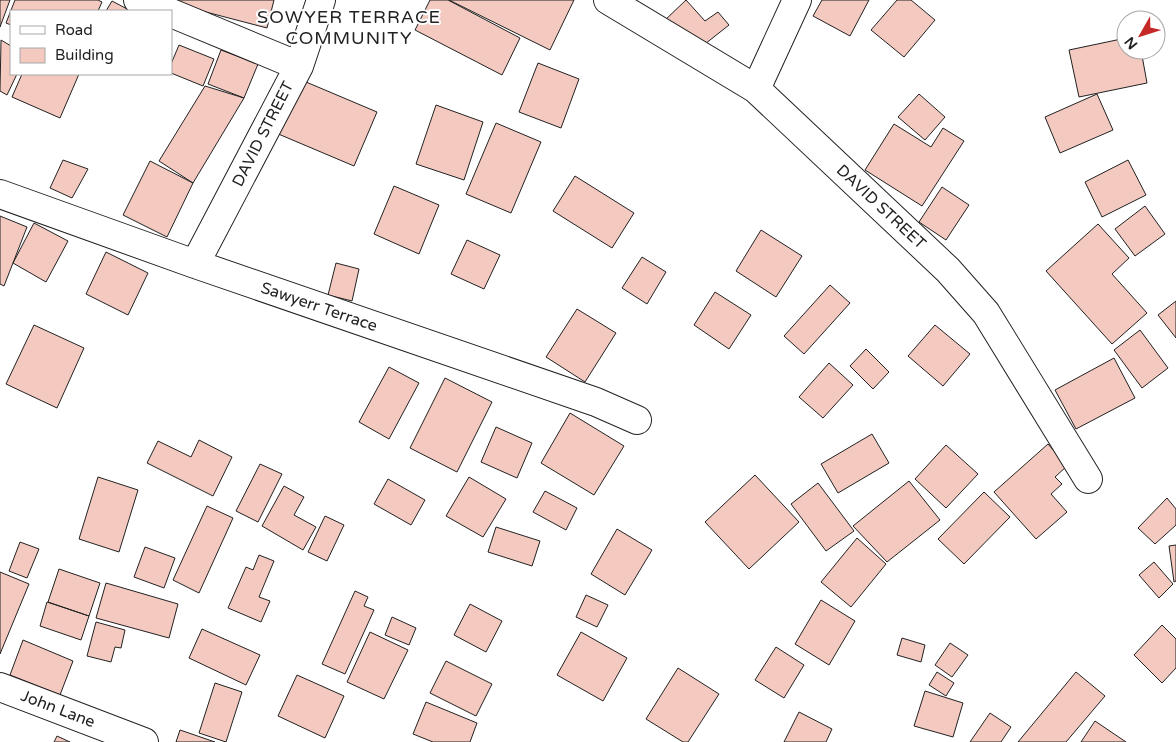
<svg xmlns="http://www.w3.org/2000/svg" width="1176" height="742" font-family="'Varela Round',sans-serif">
  <rect width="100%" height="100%" fill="#fff"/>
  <!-- building -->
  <path fill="#f3c9c0" stroke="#222" d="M0,0h10l-10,27z
    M15,0h83l4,2 -4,9h-87v14l-5,-2z
    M160,0h114l-7,28z
    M430,0h18l72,38 -18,37 -87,-45z
    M449,0h125l-24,50z
    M686,0l19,21 13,-9 11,13 -24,19 -42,-22z
    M822,0h47l-19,36 -37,-20z
    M897,0h14l24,20 -31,37 -33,-27z
    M112,1l19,10h-25z
    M1126,38v12h15l6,33 -68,14 -10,-47z
    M1,40l10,6v28h6l-10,21 -7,-4z
    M179,45l35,14 -11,27 -32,-13v-9z
    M221,50l37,14 -14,34 -36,-14z
    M538,63l41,16 -18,49 -42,-16z
    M22,74h57l-19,44 -48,-21z
    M299,79l78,33 -23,54 -78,-33z
    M205,86l39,12 -51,85 -34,-22z
    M919,94l26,23 -20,23 -27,-23z
    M1097,94l16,36 -53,23 -15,-36z
    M436,105l47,17 -19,58 -48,-16z
    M496,123l45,19 -30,71 -45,-19z
    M894,124l37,23 12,-19 21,13 -42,65 -57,-36z
    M63,160l25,9 -16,29 -22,-10z
    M1128,160l18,35 -44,22 -17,-35z
    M150,161l43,22 -26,54 -44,-22z
    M575,176l59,37 -22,35 -59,-37z
    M394,186l45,19 -20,49 -45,-20z
    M942,187l27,18 -23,35 -27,-18z
    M1145,206l20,28 -30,22 -20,-27z
    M0,216l27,11 -23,59 -4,-2z
    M34,223l34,18 -22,41 -33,-19z
    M1098,224l31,34 -17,16 35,39 -35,31 -66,-73z
    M761,230l41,26 -26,41 -40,-26z
    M467,240l33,15 -16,34 -33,-15z
    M106,252l42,21 -20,42 -42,-21z
    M642,257l24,15 -19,32 -25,-16z
    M336,263l23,6 -7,32 -24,-6z
    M830,285l20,18 -46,51 -20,-18z
    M715,292l36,23 -22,34 -35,-24z
    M1176,301v37l-18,-23z
    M577,309l39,24 -31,49 -39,-25z
    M34,325l50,23 -27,60 -51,-24z
    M935,325l35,29 -27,32 -35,-30z
    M1140,330l28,38 -26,20 -28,-38z
    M866,349l23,23 -16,17 -23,-23z
    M1114,358l21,40 -59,31 -21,-39z
    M829,363l24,22 -30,33 -24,-21z
    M389,367l30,16 -30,56 -30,-17z
    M445,378l47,24 -35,70 -47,-24z
    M570,413l54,33 -30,49 -53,-32z
    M496,427l36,16 -15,35 -36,-16z
    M872,434l17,29 -51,30 -17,-29z
    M199,440l33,17 -19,39 -66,-33 11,-22 33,16z
    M1048,444l19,22 -12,11 7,7 -11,10 16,18 -31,27 -42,-47z
    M946,445l32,29 -32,34 -31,-29z
    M260,464l22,10 -24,48 -22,-11z
    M755,475l44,47 -50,47 -44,-47z
    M98,477l40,13 -19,62 -40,-13z
    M469,477l37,22 -23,38 -37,-21z
    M388,479l37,21 -14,25 -37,-21z
    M909,481l31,39 -53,42 -34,-36z
    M818,483l36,48 -28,20 -35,-47z
    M284,486l20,11 -10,18 22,12 -13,23 -41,-24z
    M545,491l32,17 -11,22 -33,-18z
    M984,492l26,25 -46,47 -26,-25z
    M1167,498l9,11v16l-21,19 -17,-16z
    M207,506l26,12 -34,75 -26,-13z
    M325,516l19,9 -17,36 -19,-9z
    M496,527l44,14 -8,25 -44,-14z
    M617,529l35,21 -27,45 -34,-21z
    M857,538l29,26 -35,43 -30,-25z
    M20,542l19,7 -12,29 -18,-7z
    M1176,545v36l-2,1 -5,-36z
    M145,547l30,11 -11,30 -30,-11z
    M259,555l15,6 -15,36 11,4 -9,21 -33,-14 18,-41 7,3z
    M1154,562l19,22 -14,14 -20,-23z
    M59,569l41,14 -11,33 -41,-14z
    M0,572l29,12 -29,70z
    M106,583l72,21 -9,34 -73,-20z
    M355,591l13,6 -4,9 10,4 -29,64 -23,-10z
    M586,595l22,10 -11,22 -21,-10z
    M821,600l34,21 -26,44 -34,-21z
    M47,602l42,14 -8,24 -41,-14z
    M470,604l32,17 -16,31 -32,-17z
    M392,617l24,11 -7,17 -24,-10z
    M96,622l29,8 -4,18 -6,-1 -4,15 -24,-6z
    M1162,625l14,14v29l-14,15 -28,-28z
    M202,629l58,26 -14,30 -57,-27z
    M370,632l38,18 -24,49 -37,-17z
    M581,632l46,26 -24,43 -46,-26z
    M902,638l23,7 -4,17 -24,-7z
    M23,640l50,21 -13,34 -50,-20z
    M950,643l18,12 -16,22 -17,-12z
    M776,647l28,18 -20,33 -29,-18z
    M446,661l46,23 -16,32 -46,-23z
    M678,668l41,26 -31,48h-5l-37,-23z
    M937,672l17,11 -8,13 -17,-11z
    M1076,672l29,24 -39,46h-48z
    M297,675l47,21 -19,42 -47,-22z
    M215,683l27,9 -16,50 -27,-9z
    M925,691l38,12 -10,34 -39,-11z
    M426,702l51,21 -7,19h-37l-20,-8z
    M799,712l33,17 -6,13h-42z
    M990,713l21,14 -10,15h-31z
    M1095,721l31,21h-45z
    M180,730l35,12h-39z
    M57,736l13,6h-16z"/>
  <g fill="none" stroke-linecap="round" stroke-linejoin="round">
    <!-- minor casing -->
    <g stroke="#222" stroke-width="30">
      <path id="minor" d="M138,0l28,11
        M608,0l148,89 192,181 38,43 102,166
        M171,13l128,53
        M756,89l41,-89
        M0,194l195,70 401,138 41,18
        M195,264l104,-198 22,-66
        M0,687l144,55"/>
    </g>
    <!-- minor -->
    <use href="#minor" stroke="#fff" stroke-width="28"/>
  </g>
  <g text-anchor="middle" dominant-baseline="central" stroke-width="4" stroke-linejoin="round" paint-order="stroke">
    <!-- street labels -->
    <g font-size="16" fill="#222" stroke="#fff">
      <text transform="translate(263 134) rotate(-63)">DAVID STREET</text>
      <text transform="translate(881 207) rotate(43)">DAVID STREET</text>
      <text transform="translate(319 307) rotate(19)">Sawyerr Terrace</text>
      <text transform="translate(58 709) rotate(21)">John Lane</text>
    </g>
    <!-- neighbourhood labels -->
    <g font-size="18" letter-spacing="1" fill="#222" stroke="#fff">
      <text x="349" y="17">SOWYER TERRACE<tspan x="349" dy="21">COMMUNITY</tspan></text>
    </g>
  </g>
  <!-- legend -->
  <rect x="10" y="10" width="162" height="65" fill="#ffffff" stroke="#a7a7a7"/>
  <rect x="20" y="26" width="25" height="8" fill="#ffffff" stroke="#a7a7a7"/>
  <text x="55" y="35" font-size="15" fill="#222222">Road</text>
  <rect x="20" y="48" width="25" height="15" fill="#f3c9c0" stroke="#a7a7a7"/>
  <text x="55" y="60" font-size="15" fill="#222222">Building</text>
  <!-- north arrow -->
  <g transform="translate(1141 35) rotate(231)"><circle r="24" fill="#ffffff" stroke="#a7a7a7"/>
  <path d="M0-4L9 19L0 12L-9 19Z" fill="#c62828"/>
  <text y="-8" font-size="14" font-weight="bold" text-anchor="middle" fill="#222222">N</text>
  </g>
</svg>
